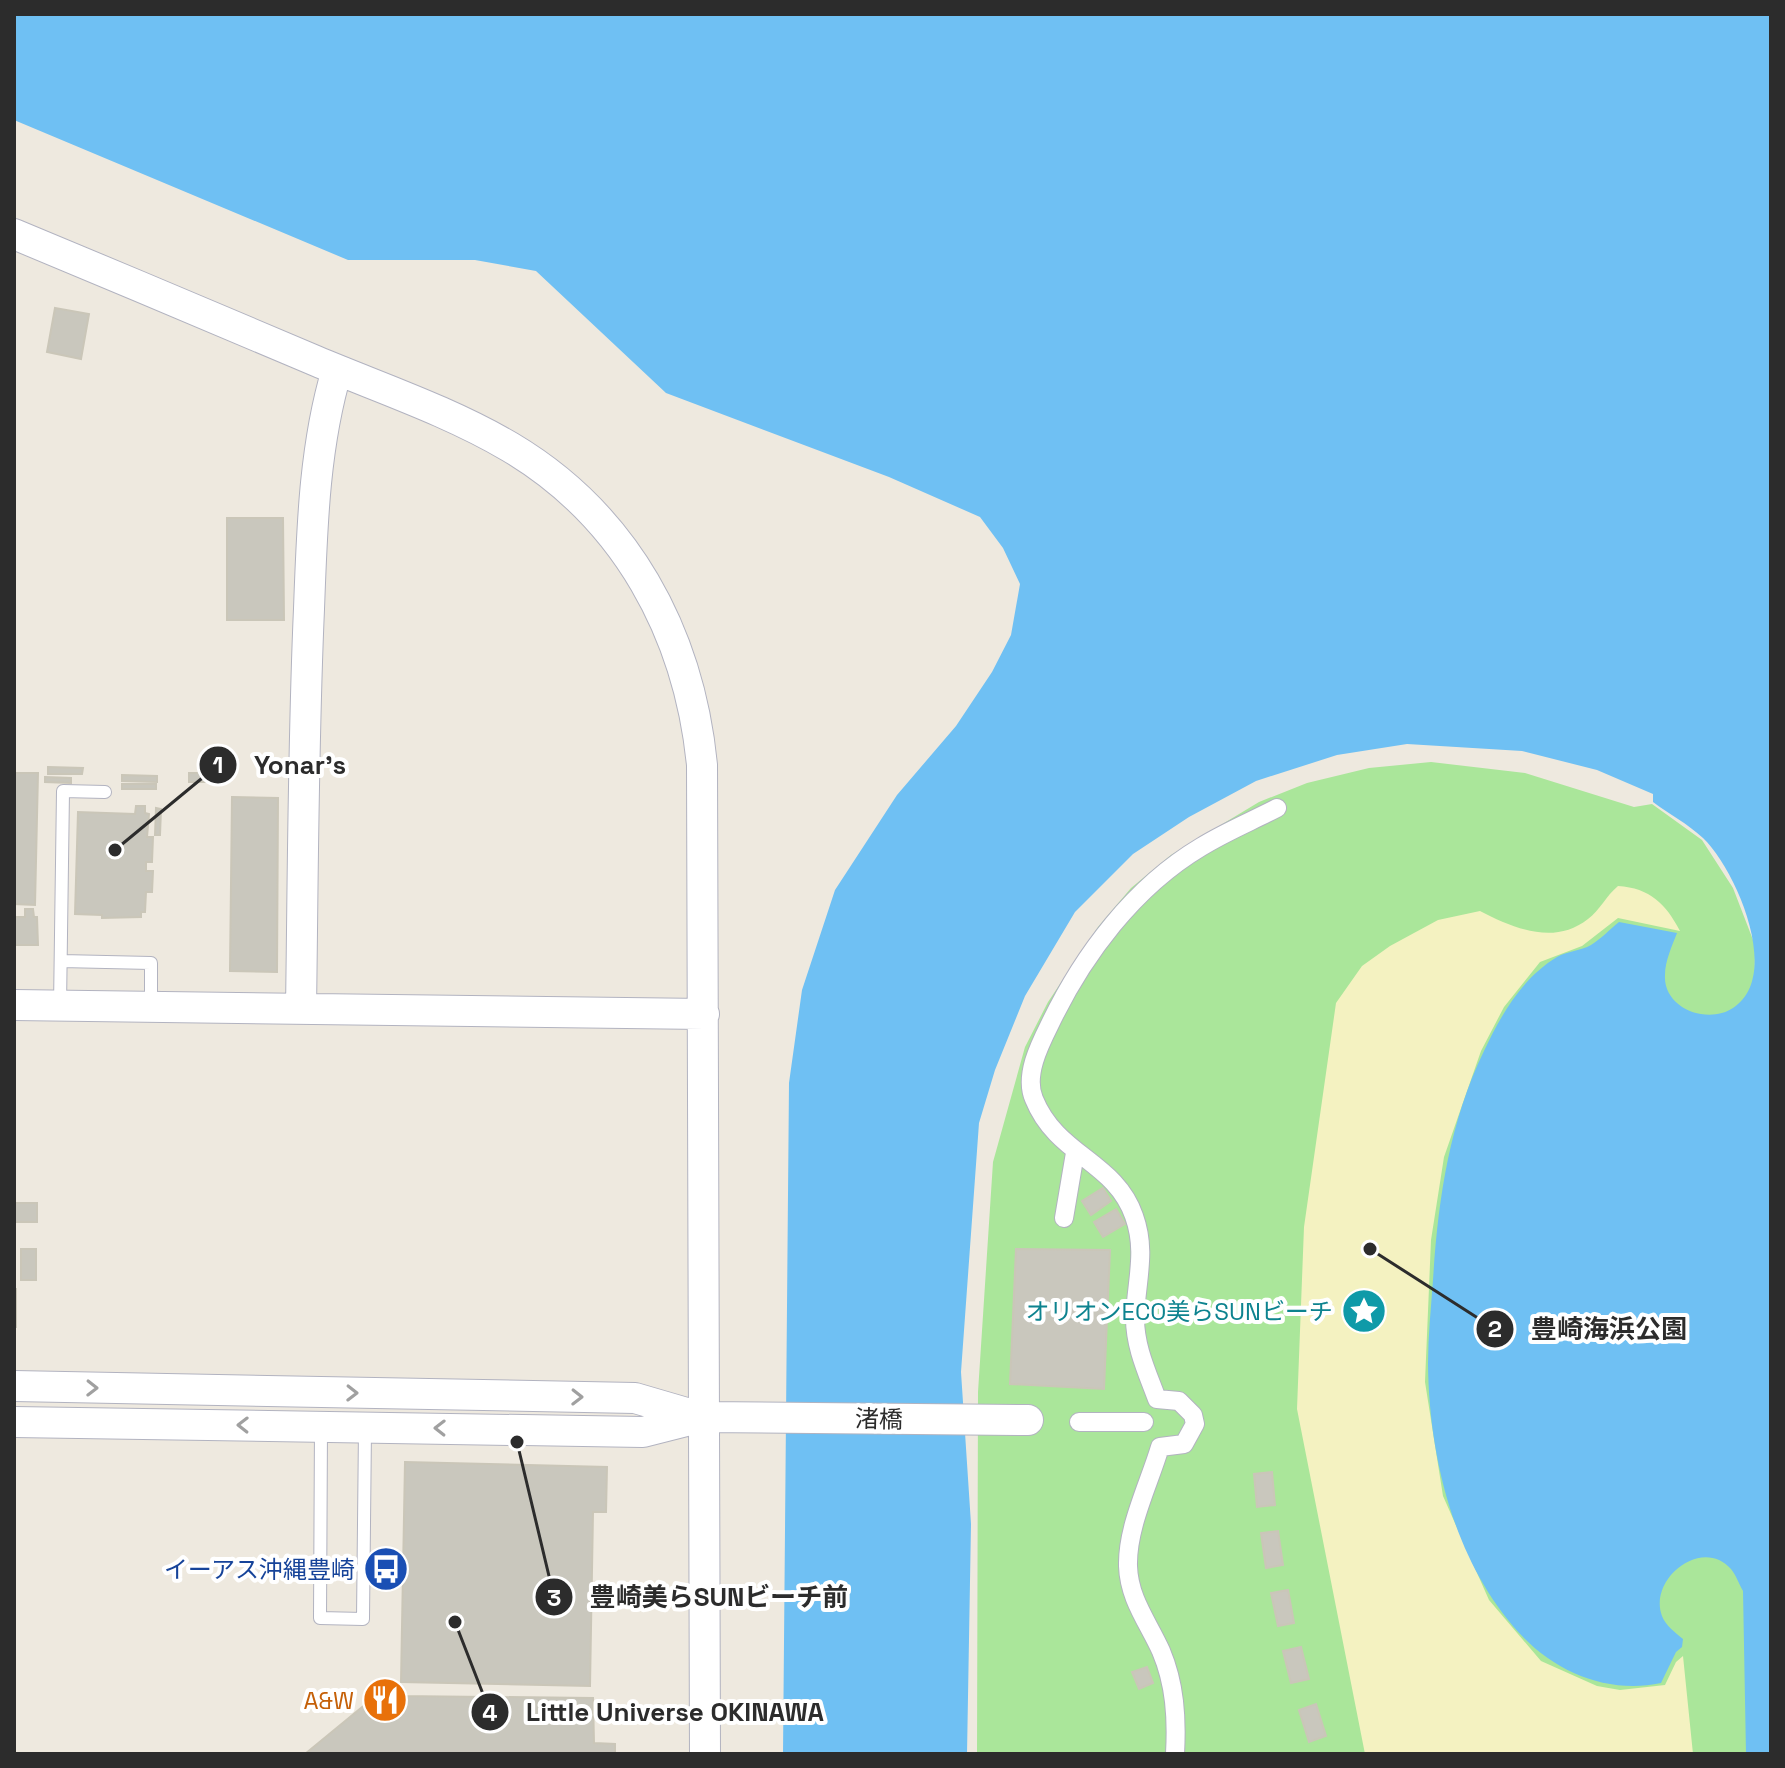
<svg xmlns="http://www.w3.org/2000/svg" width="1785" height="1768" font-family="'Space Grotesk','Noto Sans JP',sans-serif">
  <rect width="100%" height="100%" fill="#eee9df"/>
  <!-- green -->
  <path fill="#aae69a" d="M1431,762l94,11 109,34 18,-3 50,36 31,48 22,57 -7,809h-771l1,-362 15,-230 32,-115 23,-45 50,-75 33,-39 40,-33 88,-53 48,-19 62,-15z"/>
  <!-- sand -->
  <path fill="#f4f2c1" d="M1618,886c32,2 48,18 62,45l-62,-13 -36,28 -42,16 -36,45 -23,44 -37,106 -13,83 -6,142 18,114 46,104 52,61 56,25 23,4 45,-5 11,-23 7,-6 10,98h-328l-68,-345 7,-182 32,-224 26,-37 28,-20 48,-26 42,-9c33,17 74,35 108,8 12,-9 18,-23 30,-33z"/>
  <!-- water -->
  <path fill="#6fc0f3" d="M14,14h1757v1740h-25l-3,-163c-4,-7 -7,-16 -12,-22 -29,-33 -83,10 -69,47 3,9 14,17 21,23l-1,8 -6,5 -15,31c-50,11 -102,-9 -137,-45 -68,-70 -95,-178 -96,-274 0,-28 3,-56 5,-84 5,-79 16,-157 51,-229 17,-36 38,-73 73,-94 10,-6 24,-6 34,-12 10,-6 19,-16 28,-23l58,11c-5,13 -12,28 -12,42 -2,33 42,50 68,33 50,-32 2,-140 -30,-170 -15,-14 -34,-24 -50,-36v-8l-56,-24 -75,-19 -115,-7 -70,11 -81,26 -67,36 -56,37 -58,58 -50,84 -30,74 -16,53 -18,249 10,152 -4,230h-184l6,-671 13,-93 33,-100 62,-95 59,-69 36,-54 19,-37 9,-51 -17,-36 -23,-31 -91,-40 -223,-84 -130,-122 -61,-11h-127l-334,-140z"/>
  <!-- building -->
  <path fill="#c9c7bd" stroke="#cac6b8" stroke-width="2" d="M55,308l34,6 -8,45 -34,-7z
    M227,518h56l1,102h-57z
    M48,767l35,1 -1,6h-34z
    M14,773h24l-3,132 -21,-1z
    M189,773h34l1,9h-35z
    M122,775l35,1v6l-35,-1z
    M45,777l26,1v5l-26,-1z
    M122,784h34v5h-34z
    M232,797l46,1 -1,174 -47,-1z
    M136,806h9v7l4,1 -2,23h6l-1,25h-6v9h7l-1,21h-6l-1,20h-4v5l-39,1v-3l-27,-1 3,-102 57,2z
    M156,808l5,1 -1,26h-5z
    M25,909h8l1,8h3l1,28h-24v-28h11z
    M1103,1188l8,13 -20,14 -9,-14z
    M14,1203h23v19h-23z
    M1116,1209l9,15 -22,13 -9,-15z
    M21,1249h15v31h-15z
    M1016,1249l94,1 -6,139 -94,-5z
    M14,1289h2v38h-2z
    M405,1462l202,5 -1,45h-13l-3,174 -189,-4z
    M1272,1472l3,33 -18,2 -3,-33z
    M1278,1531l5,34 -17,3 -5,-35z
    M1288,1590l6,33 -16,3 -7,-33z
    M1301,1647l8,32 -18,4 -8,-32z
    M1147,1667l6,16 -14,6 -7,-17z
    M383,1690l16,6 194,2 1,45 21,1v10h-310z
    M1316,1704l10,32 -17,6 -10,-32z"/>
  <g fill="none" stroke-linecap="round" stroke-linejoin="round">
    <!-- service casing -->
    <g stroke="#b2b3c0" stroke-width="14">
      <path id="service" d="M61,961l90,2v43
        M60,1006l3,-215 42,1
        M321,1427l-1,191 43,1 2,-190"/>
    </g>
    <!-- pedestrian casing -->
    <g stroke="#b2b3c0" stroke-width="20">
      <path id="pedestrian" d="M1064,1218l11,-65
        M1079,1422h65
        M1175,1754c2,-36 0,-70 -14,-103 -13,-29 -32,-52 -33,-85 -1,-39 21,-82 32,-119l24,-3 11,-20 -2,-9 -14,-14 -22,-2c-10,-27 -22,-52 -22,-81 1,-37 12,-66 -1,-102 -19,-55 -77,-60 -100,-117 -10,-23 5,-53 16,-75 33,-69 84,-137 151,-177 24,-15 51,-26 76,-39"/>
    </g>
    <!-- tertiary casing -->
    <g stroke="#b2b3c0" stroke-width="32">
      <path id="tertiary" d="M14,234c101,42 201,84 302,127 64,27 133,50 194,86 116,69 179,186 192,318l3,989
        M14,1005l690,9
        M301,1009c2,-133 2,-266 8,-400 3,-80 5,-162 28,-239
        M14,1386l621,12 65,19
        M14,1422l629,10 59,-15 326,3"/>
    </g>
    <!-- service -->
    <use href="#service" stroke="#fff" stroke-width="12"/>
    <!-- pedestrian -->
    <use href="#pedestrian" stroke="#fff" stroke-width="18"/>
    <!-- tertiary -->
    <use href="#tertiary" stroke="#fff" stroke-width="30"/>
  </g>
  <!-- one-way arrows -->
  <defs><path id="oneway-chevron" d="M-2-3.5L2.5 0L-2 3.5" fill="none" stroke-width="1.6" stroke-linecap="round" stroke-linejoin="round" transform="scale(2)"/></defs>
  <g stroke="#a0a0a0">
    <use href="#oneway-chevron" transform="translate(92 1388) rotate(1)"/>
    <use href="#oneway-chevron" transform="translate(352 1393) rotate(1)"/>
    <use href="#oneway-chevron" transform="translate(577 1397) rotate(1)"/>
    <use href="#oneway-chevron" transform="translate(243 1425) rotate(-179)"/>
    <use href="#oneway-chevron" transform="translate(440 1428) rotate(-179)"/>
  </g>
  <!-- icons -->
  <defs>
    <g id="sight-disc" transform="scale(2.3)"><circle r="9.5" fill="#0f9aa8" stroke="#fff"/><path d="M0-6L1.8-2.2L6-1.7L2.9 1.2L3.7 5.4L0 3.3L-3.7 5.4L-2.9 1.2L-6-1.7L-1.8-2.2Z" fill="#fff"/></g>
    <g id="bus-disc" transform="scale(2.3)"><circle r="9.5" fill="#1a4fb4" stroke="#fff"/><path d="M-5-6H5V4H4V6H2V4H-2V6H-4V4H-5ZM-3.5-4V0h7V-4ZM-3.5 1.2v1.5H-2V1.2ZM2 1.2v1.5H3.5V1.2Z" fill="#fff"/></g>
    <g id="restaurant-disc" transform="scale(2.3)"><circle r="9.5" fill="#e8710a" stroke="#fff"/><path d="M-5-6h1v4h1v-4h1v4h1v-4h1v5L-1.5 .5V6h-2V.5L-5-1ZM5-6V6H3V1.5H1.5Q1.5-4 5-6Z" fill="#fff"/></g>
  </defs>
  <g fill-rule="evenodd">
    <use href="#sight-disc" x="1364" y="1311"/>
    <use href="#bus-disc" x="386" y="1569"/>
    <use href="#restaurant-disc" x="385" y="1700"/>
  </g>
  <g text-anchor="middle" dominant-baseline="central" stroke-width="8" stroke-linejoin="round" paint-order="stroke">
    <!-- culture labels -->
    <g font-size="24" fill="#0d838f" stroke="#fff" text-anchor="end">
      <text x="1333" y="1311">オリオンECO美らSUNビーチ</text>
    </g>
    <!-- street labels -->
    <g font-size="24" fill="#2c2c2c" stroke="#fff">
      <text transform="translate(879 1419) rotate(1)">渚橋</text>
    </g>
    <!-- transit labels -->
    <g font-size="24" fill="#164399" stroke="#fff" text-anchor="end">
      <text x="355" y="1569">イーアス沖縄豊崎</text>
    </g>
    <!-- food labels -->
    <g font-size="24" fill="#c56008" stroke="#fff" text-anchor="end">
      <text x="354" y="1700">A&amp;W</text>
    </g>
  </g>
  <!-- callouts -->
  <path fill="none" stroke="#2c2c2c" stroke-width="3" d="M115 850L218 765M1370 1249L1495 1329M517 1442L554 1597M455 1622L490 1712"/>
  <g fill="#2c2c2c" stroke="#fff" stroke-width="3">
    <circle cx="115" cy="850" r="8"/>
    <circle cx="1370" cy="1249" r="8"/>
    <circle cx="517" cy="1442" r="8"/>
    <circle cx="455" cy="1622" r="8"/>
    <circle cx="218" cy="765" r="20"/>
    <circle cx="1495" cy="1329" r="20"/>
    <circle cx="554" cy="1597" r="20"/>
    <circle cx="490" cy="1712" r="20"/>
  </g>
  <g font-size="24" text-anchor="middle" font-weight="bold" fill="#fff">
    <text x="218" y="773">1</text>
    <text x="1495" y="1337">2</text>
    <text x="554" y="1606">3</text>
    <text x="490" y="1721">4</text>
  </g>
  <g font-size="26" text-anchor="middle" font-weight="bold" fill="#2c2c2c" stroke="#fff" stroke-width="8" stroke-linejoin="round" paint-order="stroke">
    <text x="300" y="774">Yonar's</text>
    <text x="1609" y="1338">豊崎海浜公園</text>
    <text x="719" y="1606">豊崎美らSUNビーチ前</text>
    <text x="675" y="1721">Little Universe OKINAWA</text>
  </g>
  <!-- border -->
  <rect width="1785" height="1768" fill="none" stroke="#2c2c2c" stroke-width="32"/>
</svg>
